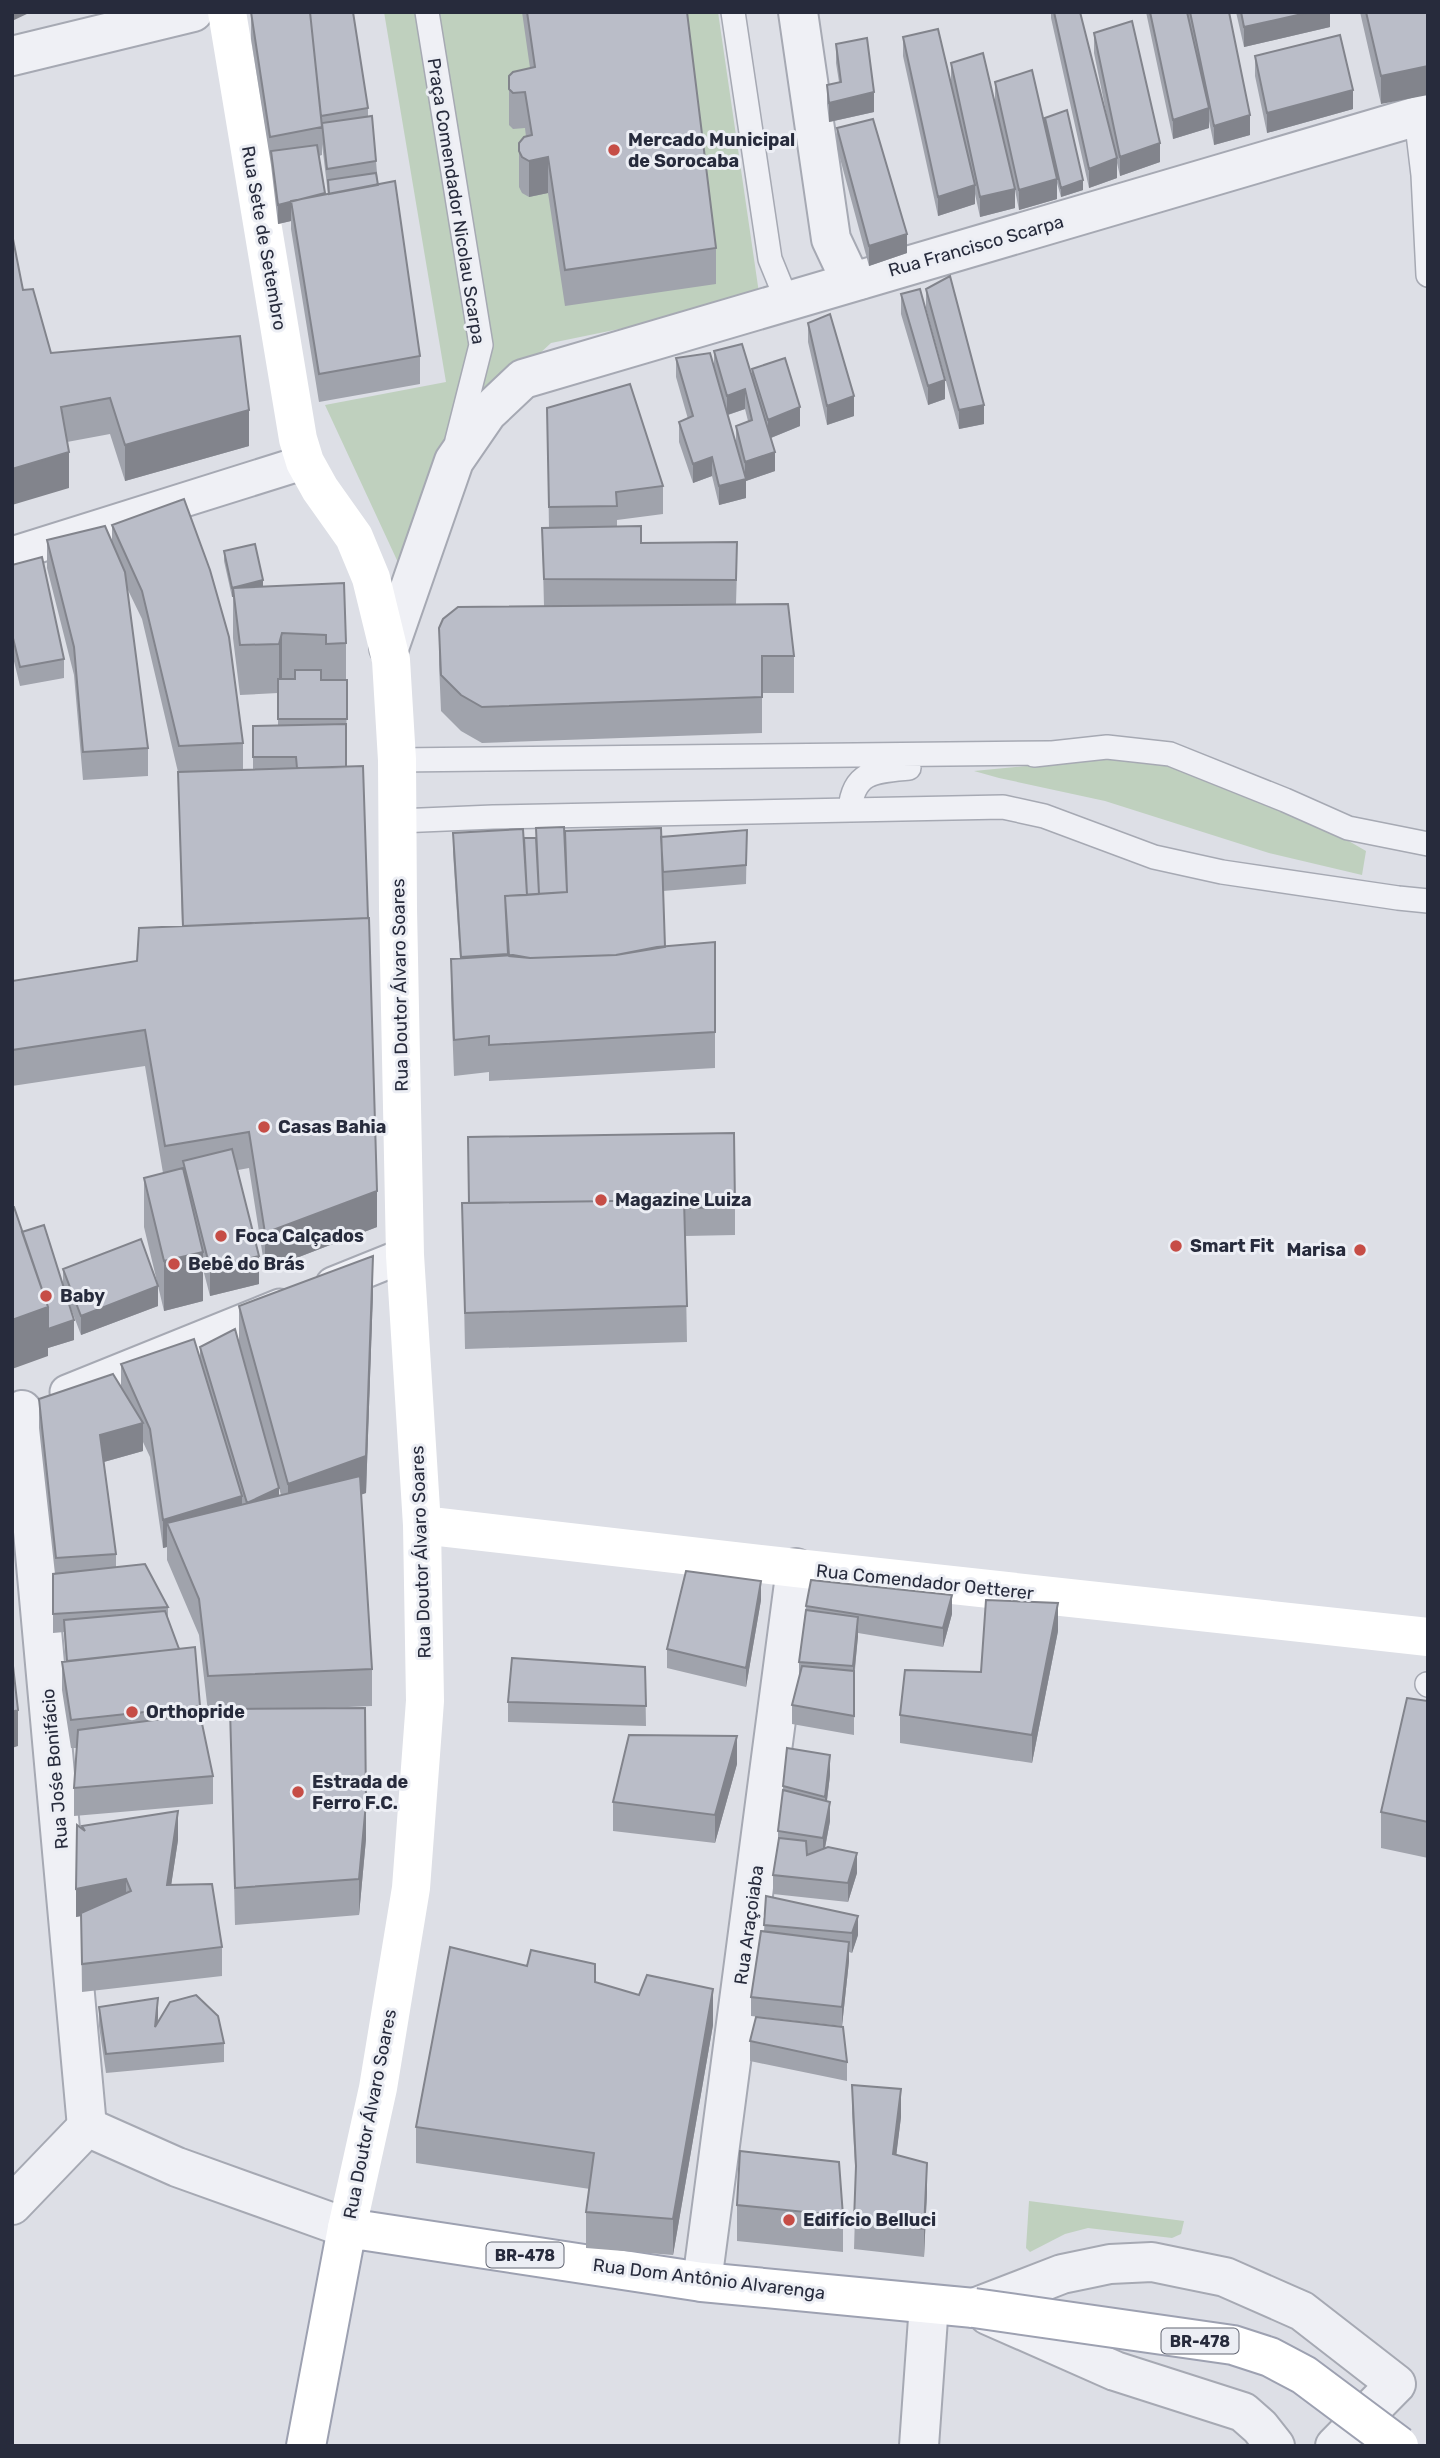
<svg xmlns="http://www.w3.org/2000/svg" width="1440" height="2458" font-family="Rubik,sans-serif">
  <rect width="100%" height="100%" fill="#dddfe6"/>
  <!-- green -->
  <path fill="#bfd0be" d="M384,12h334l42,288 -209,43 -106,98 -43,130 -77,-166 121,-23z
    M1091,760h56l30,6 151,63 38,22 -4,24 -93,-22 -164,-52 -106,-23 -25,-7z
    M1029,2201l155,20 -3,13 -9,4 -84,-10 -23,6 -35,18 -4,-4z"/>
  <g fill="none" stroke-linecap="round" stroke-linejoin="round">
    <!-- service casing -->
    <g stroke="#a6a9b3" stroke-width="26">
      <path id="service" d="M427,12l54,333 -24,95
        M733,12l37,247 13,32 20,6
        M1416,117l7,58 5,100
        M1034,755l73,-8 63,7 115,46 63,28 80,16
        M397,760l652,-7
        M850,810c3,-39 26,-39 59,-42
        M398,821l95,-4 510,-10 41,9 110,41 68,15 176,26 30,3
        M1427,1684l1,1"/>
    </g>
    <!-- pedestrian casing -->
    <g stroke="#a6a9b3" stroke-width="37">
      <path id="pedestrian" d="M12,554l293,-92
        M333,1284l72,-29
        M67,1392l213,-86"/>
    </g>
    <!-- minor casing -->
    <g stroke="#a6a9b3" stroke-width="42">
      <path id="minor" d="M798,12l33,227 16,34 12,7
        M12,56l181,-44
        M22,1410l65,717
        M702,2282l94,-714
        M974,2308l88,-34 48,-10 42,-2 73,15 77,34 94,73 -61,62
        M988,2315l127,56 128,41 17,15 15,19
        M919,2446l10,-142"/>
    </g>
    <!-- tertiary casing -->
    <g stroke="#a6a9b3" stroke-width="42">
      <path id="tertiary" d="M389,648l65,-187 33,-48 36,-34 905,-266
        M12,2205l75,-78 90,40 170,61"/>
    </g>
    <!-- primary casing -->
    <g stroke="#9da1b1" stroke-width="42">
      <path id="primary" d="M306,2446l41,-218 355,54 272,26"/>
    </g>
    <!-- service -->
    <use href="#service" stroke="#eff0f5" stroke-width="23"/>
    <!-- pedestrian -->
    <use href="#pedestrian" stroke="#eff0f5" stroke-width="33"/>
    <!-- minor -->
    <use href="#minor" stroke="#eff0f5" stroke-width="38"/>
    <!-- tertiary -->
    <use href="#tertiary" stroke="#eff0f5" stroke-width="38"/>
    <!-- secondary -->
    <path stroke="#fff" stroke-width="38" d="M227,12l71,427 7,23 15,27 34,48 17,41 20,82 6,100 1,149 7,346 17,270 3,176 -14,187 -33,200 -31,140
      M422,1525l374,43 632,69"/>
    <!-- primary -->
    <use href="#primary" stroke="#fff" stroke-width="38"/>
    <!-- primary-bridge casing -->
    <g stroke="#9da1b1" stroke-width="42" stroke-linecap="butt">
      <path id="primary-bridge" d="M974,2308l259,37 37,12 34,18 95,71"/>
    </g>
    <!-- primary-bridge -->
    <use href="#primary-bridge" stroke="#fff" stroke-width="38"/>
  </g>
  <!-- wall -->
  <path fill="#a0a3ac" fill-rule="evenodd" d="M251,12l117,96v8l8,45 2,24 42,171v28l-101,18 -28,-173v-8l-13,3 -7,-59 -20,-126zM322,144l6,50 -3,1 -6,-39 3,-1z
    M522,12h165l29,236v36l-151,22 -17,-113 -19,4 -7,-4 -3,-6v-36l7,-14 -1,-9 -12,1 -4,-4v-36l21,-21z
    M1051,12h29l31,124 -17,-83v-20l66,129 -40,14 -3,-13v15l-28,10 -38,-170z
    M1146,12h83l21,123 -36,10 -5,-24v7l-36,11z
    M1236,12h94v15l-86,20z
    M1360,12h68l-47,92z
    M903,37l48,45v-19l44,38v-19l50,43v-7l38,72 -22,7 -4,-14v16l-38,11 -4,-20v18l-35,9 -5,-23v10l-37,12 -35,-160z
    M836,44l38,68 -45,10 -2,-18v-19l12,-3 -3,-19z
    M1255,56l98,53 -86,24 -12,-57z
    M837,128l70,125 -38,13 -32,-119z
    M926,289l58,135 -25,5 -33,-121z
    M23,290l28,63 198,93 -124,35 -15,-47 -43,8 2,46z
    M901,294l44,105 -17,6 -27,-91z
    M808,323l46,93 -27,9 -19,-83z
    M714,351l38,27v-9l48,57 -29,12 4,33 -29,10v17l-27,7 -7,-29 -19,7 -14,-41v-20l9,-3 -12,-42v-19l38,6zM745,409l3,12 -12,5v17l-8,-28z
    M547,408l116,78v28l-46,6v6l24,17 96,27 -1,34 58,52v37h-32v40l-280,10 -21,-12 -20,-20 -2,-47v-36l105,-22 -2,-78h7z
    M112,525l131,218v27l10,-1v-43l25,-1v-32l-38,2 -7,-57v-41h-1l-8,-36v-10l39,36 83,56v37h1l-1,87 31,460 -112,43 -16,-102 -11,2 21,114 -49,12 -7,-27v32l-39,10 -20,-84v-49l19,-5 -18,-107 -133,20v-105l125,-20 45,-35 -4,-154 -36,-153 -15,-31 21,160v28l-65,4 -9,-105 -27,-107v-28l65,1z
    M12,565l52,94v19l-44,8 -8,-33z
    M747,830l-1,54 -83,7 2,56 50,-5v126l-226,13v-9l-35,4 -3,-80v-37h9l-7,-107v-19l112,12z
    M12,1130l1,6v28h-1z
    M462,1203l273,4v28l-50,1 2,106 -222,7z
    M22,1232l41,55v-18l95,37 -77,29 -14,-37 7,42 -26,8v-1v9z
    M373,1292l-7,201 -5,1 11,175v37l-72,3 66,130 -7,76 -124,10 -5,-214 -22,1 -9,-77 -32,-75v-13l-4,1 -13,-91 -7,-15v9l-39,11 12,92v13l52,40v11l32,88v10l13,60v28l-139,12v-28l3,-40h-6l-9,-58v-28h4l-2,-30 -11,1v-59h2l-16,-146v-29l82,-13v-22l79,-5v-12l79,149 2,-1 -42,-153v-36z
    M761,1600l-15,87 -79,-19v-19z
    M806,1606l146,8 -9,33 -85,-14 -4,49v53l-62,-11v-19l7,-27v-16z
    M1058,1631l-26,132 -132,-20v-28z
    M645,1667l1,59 -138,-4v-20z
    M1428,1701v157l-47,-10v-36z
    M737,1764l-22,79 -102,-12v-29z
    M830,1775l-3,26 3,20 -5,27 32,25 -9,29 -75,-8v-19l5,-28v-16l5,-36v-9z
    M82,1826l96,14 -7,45 51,62v29l-140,16 -1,-76 -5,1z
    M766,1896l92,39 -6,18 -3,-1v9l-7,65 -91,-10v-19l13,-65z
    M595,1982l118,43 -40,230 -87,-7v-36l4,-23 -174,-26v-36z
    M99,2007l59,10v6l66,20v19l-118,11 -7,-47z
    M750,2041l97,21v19l-97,-20z
    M852,2085l49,32 -5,38 31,36 -3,66 -70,-8 2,-67 -4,-69z
    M737,2205l106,11v36l-106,-11z"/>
  <!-- shaded-wall -->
  <path fill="#82848c" d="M12,12h17v1l-17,8z
    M1311,12h19v15l-86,20v-20z
    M1428,66v29l-47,9v-28z
    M1353,90v19l-86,24v-20z
    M874,92v20l-45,10v-19z
    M1209,108v20l-36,11v-19z
    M1250,115v20l-36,10v-19z
    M1160,143v19l-40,14v-19z
    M548,157v36l-19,4v-36z
    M1117,158v20l-28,10v-19z
    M1057,179v20l-38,11v-20z
    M1083,180v10l-22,7v-9z
    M975,185v19l-37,12v-19z
    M1015,189v19l-35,9v-20z
    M291,201v20l-13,3v-19z
    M907,234v19l-38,13v-20z
    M945,380v19l-17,6v-19z
    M745,389v20l-18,6v-19z
    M854,396v20l-27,9v-19z
    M984,405v19l-25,5v-19z
    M800,407v19l-32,13v-19z
    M249,410v36l-124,35v-36z
    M69,452v36l-57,17v-36z
    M775,452v19l-29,10v17l-27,7v-19l26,-7v-17z
    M712,457v19l-19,7v-19z
    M263,580v10l-30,-2v9h-1v-9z
    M282,633v49l-3,11v-49z
    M377,1191v36l-112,43v-37z
    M203,1252v49l-39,10v-50z
    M259,1256v28l-49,12v-28z
    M373,1256v36l-7,201 -78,28v-37z
    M158,1286v20l-77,29v-19z
    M48,1307v49l-36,13v-49z
    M74,1320v20l-26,8v-19z
    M143,1423v28l-43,12v-28z
    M279,1488v19l-32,15v-19z
    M242,1496v28l-75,-1v24l-4,1v-28z
    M761,1581v19l-15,87v-19z
    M952,1595v19l-9,33v-19z
    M1058,1603v28l-26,132v-28z
    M858,1617v20l-5,48v-19z
    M18,1710v36l-6,2v-36z
    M737,1736v28l-22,79v-28z
    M830,1755v20l-5,41v-19z
    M830,1802v19l-7,37v-20z
    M366,1803v36l-7,76v-36z
    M178,1811v29l-11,73v-28z
    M857,1853v20l-9,29v-19z
    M126,1879v28l-50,10v-28z
    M858,1916v19l-6,18v-20z
    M849,1942v19l-7,65v-19z
    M713,1989v36l-40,230v-36z
    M158,1998v19l-3,29v-19z
    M901,2089v28l-8,65v-28z
    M927,2163v28l-3,66v-28z"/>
  <!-- building -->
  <path fill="#babdc8" stroke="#82848c" stroke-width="2" d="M251,12h59l12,115 -52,10z
    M310,12h43l15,96 -47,8z
    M527,12h160l29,236 -151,22 -17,-113 -19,4 -7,-4 -3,-6v-8l5,-6 8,-2 -7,-43 -12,1 -4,-4v-13l4,-4 22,-5z
    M1054,12h26l37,146 -28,11z
    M1150,12h37l22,96 -36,12z
    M1190,12h39l21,103 -36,11z
    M1241,12h70l-67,15z
    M1366,12h62v54l-47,10z
    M1132,21l28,122 -40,14 -26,-124z
    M938,29l37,156 -37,12 -35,-160z
    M1340,35l13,55 -86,23 -12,-57z
    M867,38l7,54 -45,11 -2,-18 14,-3 -5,-38z
    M983,53l32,136 -35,8 -29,-134z
    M1032,70l25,109 -38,11 -24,-108z
    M1067,110l16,70 -22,8 -16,-70z
    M372,116l4,45 -49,8 -5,-46z
    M873,119l34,115 -38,12 -32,-118z
    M317,145l8,48 -47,12 -7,-54z
    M376,173l2,12 -49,9 -1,-14z
    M395,181l25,175 -101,18 -28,-173z
    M12,234l11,56 10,-1 18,64 189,-17 9,74 -124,35 -15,-47 -49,9 8,45 -57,17z
    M950,276l34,129 -25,5 -33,-121z
    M920,289l25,91 -17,6 -27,-92z
    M830,314l24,82 -27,10 -19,-83z
    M742,344l33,108 -30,10 -9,-36 16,-6 -7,-31 -18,7 -13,-45z
    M710,353l36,126 -27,7 -7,-29 -19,7 -14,-42 14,-6 -17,-58z
    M785,358l15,49 -32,13 -16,-51z
    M630,384l33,102 -47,6 1,14 -68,1 -2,-99z
    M184,499l26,71 19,67 14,106 -64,3 -37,-155 -30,-66z
    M105,526l20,46 23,176 -65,4 -9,-105 -27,-107z
    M641,526v17l96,-1 -1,38 -192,-1 -2,-51z
    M255,544l8,36 -31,8 -8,-37z
    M42,557l22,102 -44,8 -8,-33v-69z
    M344,583l2,60 -20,1v-9l-44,-2 -3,11 -39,1 -7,-57z
    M788,604l6,52h-32v41l-280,10 -21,-12 -20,-20 -2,-47 4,-9 15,-12z
    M295,670h26v10h26v39h-69v-40h17z
    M346,724v43l-49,1 -1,-11h-43v-31z
    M363,766l5,152 -185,8 -5,-154z
    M564,827l3,65 -28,2 -3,-66z
    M661,828l4,119 -49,8 -86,3 -21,-2 -4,-60 62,-4 -2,-61z
    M523,829l4,66 -22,1 3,58 -47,3 -8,-124z
    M747,830l-1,35 -83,7 -2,-35z
    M524,838h12l3,56 -12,1z
    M369,918l8,273 -112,42 -16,-101 -84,14 -20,-116 -133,20v-69l125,-20 2,-33z
    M715,942v90l-226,13v-9l-35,4 -3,-81 62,-4 17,3 86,-3 41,-8z
    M734,1133l1,74 -51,1v-8l-215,3 -1,-66z
    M232,1149l27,107 -49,12 -27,-107z
    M183,1168l20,84 -39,9 -20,-83z
    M684,1200l3,106 -222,7 -3,-110z
    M12,1207h2l34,100 -36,13z
    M44,1225l30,95 -26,9v-22l-26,-75z
    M141,1239l17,47 -77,30 -18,-47z
    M373,1256l-7,200 -78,28 -49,-178z
    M235,1329l44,159 -32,15 -47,-156z
    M194,1339l48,157 -79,24 -13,-91 -29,-65z
    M113,1374l30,49 -43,12 16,119 -60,4 -17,-159z
    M360,1476l12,193 -164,7 -9,-77 -32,-76z
    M145,1564l23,43 -115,7v-40z
    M686,1571l75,10 -15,87 -79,-19z
    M811,1580l141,15 -9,33 -137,-22z
    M986,1600l72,3 -26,132 -132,-20 5,-45 76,2z
    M806,1610l52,7 -5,49 -54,-4z
    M165,1611l14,38 -112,12 -3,-41z
    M195,1647l5,59 -129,14 -9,-58z
    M12,1657l6,53 -6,2z
    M512,1658l133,9 1,39 -138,-4z
    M802,1666l52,5v45l-62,-11z
    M1407,1698l21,3v121l-47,-10z
    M365,1708l1,95 -7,76 -124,9 -5,-179z
    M200,1714l13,62 -139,12 4,-58z
    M629,1735l108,1 -22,79 -102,-13z
    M787,1748l43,7 -5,42 -42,-11z
    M783,1790l47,12 -7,36 -45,-7z
    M178,1811l-11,74 45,-1 10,63 -140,17 -1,-51 50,-22 -5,-12 -50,10 1,-64 8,6 -3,-5z
    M779,1838l27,3 1,14 21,-8 29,6 -9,30 -75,-8z
    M766,1896l92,20 -6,17 -88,-8z
    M761,1931l88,11 -7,65 -91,-10z
    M450,1947l77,19 4,-16 64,14v18l44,13 8,-20 66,14 -40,230 -87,-7 8,-59 -178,-26z
    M196,1995l22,21 6,27 -118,11 -7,-47 59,-9 -3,29 15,-25z
    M756,2017l87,10 4,35 -97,-21z
    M852,2085l49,4 -8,65 34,9 -3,66 -70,-8 2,-55z
    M740,2151l99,11 4,54 -106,-11z"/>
  <!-- markers -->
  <g fill="#c64d46" stroke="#eceef4" stroke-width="2.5">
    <circle cx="614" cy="150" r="7"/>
    <circle cx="264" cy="1127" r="7"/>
    <circle cx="601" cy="1200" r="7"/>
    <circle cx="221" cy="1236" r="7"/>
    <circle cx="1176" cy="1246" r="7"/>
    <circle cx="1360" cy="1250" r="7"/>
    <circle cx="174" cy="1264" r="7"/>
    <circle cx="46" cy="1296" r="7"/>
    <circle cx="132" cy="1712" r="7"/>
    <circle cx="298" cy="1792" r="7"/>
    <circle cx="789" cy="2220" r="7"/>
  </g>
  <g text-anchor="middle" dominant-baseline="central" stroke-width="6" stroke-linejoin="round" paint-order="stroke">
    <!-- shield labels -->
    <g fill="#eceef4" stroke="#626673" stroke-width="2">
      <rect x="486.5" y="2242.5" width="77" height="25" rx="5"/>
      <rect x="1161.5" y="2328.5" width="77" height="25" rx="5"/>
    </g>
    <g font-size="16" font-weight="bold" fill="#272b3c">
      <text x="525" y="2255">BR-478</text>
      <text x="1200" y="2341">BR-478</text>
    </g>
    <!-- poi labels -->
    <g font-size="18" font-weight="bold" fill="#272b3c" stroke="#eceef4" text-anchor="start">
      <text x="628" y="140">Mercado Municipal<tspan x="628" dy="21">de Sorocaba</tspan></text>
      <text x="278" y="1127">Casas Bahia</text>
      <text x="615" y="1200">Magazine Luiza</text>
      <text x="235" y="1236">Foca Calçados</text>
      <text x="1190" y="1246">Smart Fit</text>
      <text x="1346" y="1250" text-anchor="end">Marisa</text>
      <text x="188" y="1264">Bebê do Brás</text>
      <text x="60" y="1296">Baby</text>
      <text x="146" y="1712">Orthopride</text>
      <text x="312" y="1782">Estrada de<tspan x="312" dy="21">Ferro F.C.</tspan></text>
      <text x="803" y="2220">Edifício Belluci</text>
    </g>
    <!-- street labels -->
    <g font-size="18" fill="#272b3c" stroke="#eceef4">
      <text transform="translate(456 201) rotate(81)">Praça Comendador Nicolau Scarpa</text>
      <text transform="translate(264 238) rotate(80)">Rua Sete de Setembro</text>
      <text transform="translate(976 246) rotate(-16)">Rua Francisco Scarpa</text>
      <text transform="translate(400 985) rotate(-91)">Rua Doutor Álvaro Soares</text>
      <text transform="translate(421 1552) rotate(-92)">Rua Doutor Álvaro Soares</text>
      <text transform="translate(925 1582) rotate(6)">Rua Comendador Oetterer</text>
      <text transform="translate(55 1769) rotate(-95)">Rua Jośe Bonifácio</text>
      <text transform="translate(749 1925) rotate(-82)">Rua Araçoiaba</text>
      <text transform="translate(370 2114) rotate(-79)">Rua Doutor Álvaro Soares</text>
      <text transform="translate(709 2279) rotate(7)">Rua Dom Antônio Alvarenga</text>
    </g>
  </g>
  <!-- border -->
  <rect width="1440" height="2458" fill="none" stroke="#272b3c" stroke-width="28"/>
</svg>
